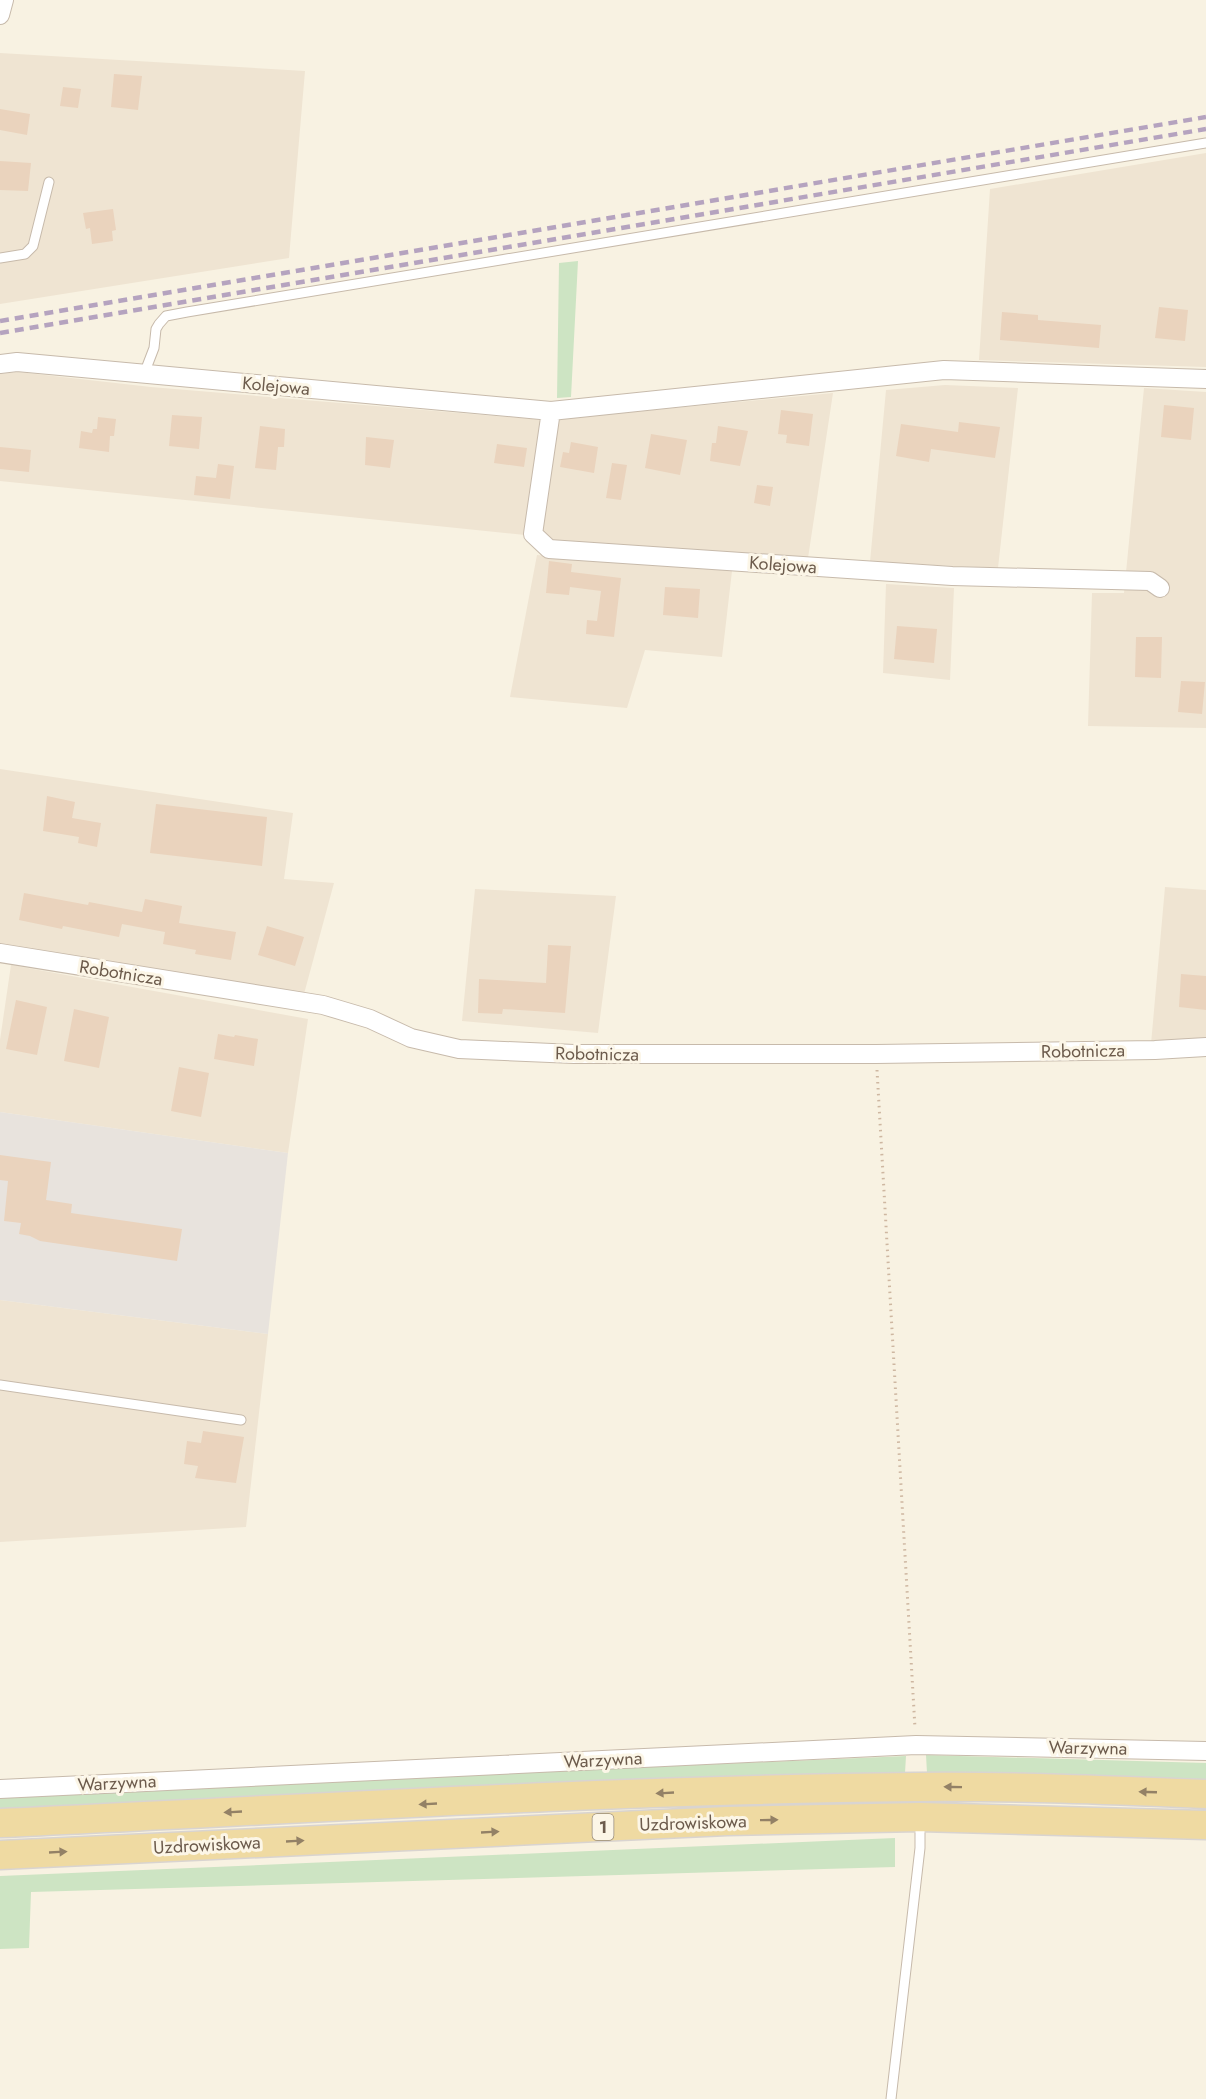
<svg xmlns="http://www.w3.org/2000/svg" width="1206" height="2099" font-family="Jost,sans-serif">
  <rect width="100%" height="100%" fill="#f8f2e2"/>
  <!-- residential -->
  <path fill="#efe4d2" d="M0,53l305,18 -16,187 -289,46z
    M1206,153v214l-227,-7 11,-171z
    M18,372l133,15 392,33 -18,115 -525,-54v-107z
    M945,385l73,3 -20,180 -128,-6 16,-172z
    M1144,388l62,4v336l-118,-2 4,-133h32z
    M833,393l-25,165 -253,-16 -13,-12 17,-111z
    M537,555l195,16 -10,86 -77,-7 -18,58 -117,-11z
    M886,584l68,4 -4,92 -67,-7z
    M0,769l293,44 -9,66 50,4 -30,111 -304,-48z
    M1165,887l41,3v152l-55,2z
    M475,889l141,7 -18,137 -136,-12z
    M11,965l297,54 -20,134 -288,-41v-72z
    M0,1300l268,34 -22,193 -246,15z"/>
  <!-- industrial -->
  <path fill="#e8e3dd" d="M0,1112l288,41 -20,181 -268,-34z"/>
  <!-- green -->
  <path fill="#cde4c3" d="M578,261l-7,136 -14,1 2,-135z
    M926,1755l280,8v20l-279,-10z
    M906,1756l-1,17 -75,1 -280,10 -550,26v-15z
    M895,1838v29l-864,25 -2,56 -29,1v-73z"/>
  <!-- building -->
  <path fill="#ead3bd" d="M114,74l28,2 -4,34 -27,-3z
    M63,87l18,2 -3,19 -18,-2z
    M0,109l30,5 -3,21 -27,-5z
    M0,161l31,2 -3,28 -28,-1z
    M113,209l3,21 -4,1 1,10 -21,3 -2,-16 -4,1 -3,-16z
    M1159,307l29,3 -3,31 -30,-3z
    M1002,312l36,3v5l63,5 -2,23 -99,-8z
    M1164,405l30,3 -3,32 -30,-3z
    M781,410l32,4 -4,32 -23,-3 1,-8 -9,-1z
    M172,415l30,2 -3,32 -30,-3z
    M98,417l18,2 -2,17h-4l-1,16 -30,-4 2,-17 11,2 1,-4h4z
    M959,422l41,5 -5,31 -64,-9 -2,13 -33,-6 5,-32 57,8z
    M260,426l25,3 -1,18h-6l-2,23 -21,-2z
    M718,426l30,5 -8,35 -30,-5 2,-18h4z
    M651,434l36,6 -7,35 -35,-7z
    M366,437l28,3 -4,28 -25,-3z
    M571,442l27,5 -4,26 -34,-6 3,-15 6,1z
    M497,444l30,4 -3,19 -30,-4z
    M0,447l31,3 -2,22 -29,-3z
    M612,463l15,2 -6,35 -15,-2z
    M218,464l16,2 -4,33 -36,-4 2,-19 20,2z
    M757,485l16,2 -3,19 -16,-3z
    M549,561l23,3 -1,8 50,6 -7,59 -28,-3 1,-14 10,1 4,-30 -31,-4 -1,8 -23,-2z
    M665,587l35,2 -2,29 -35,-3z
    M897,626l40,3 -3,34 -40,-4z
    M1136,637h26l-1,41 -26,-1z
    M1181,681l24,1 -3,32 -24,-2z
    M47,796l28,6 -3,16 29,5 -4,24 -19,-4 1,-6 -36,-6z
    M156,804l111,13 -5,49 -112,-13z
    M24,893l64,12 1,-3 53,10 3,-13 37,7 -3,17 57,9 -5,28 -36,-6 1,-4 -33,-6 2,-12 -43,-8 -3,13 -56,-11 -1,3 -43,-9z
    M267,926l37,11 -9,29 -37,-11z
    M548,945l23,1 -6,67 -62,-4 -1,5 -24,-1 1,-34 67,4z
    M1181,974l25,2v34l-27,-3z
    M16,1000l31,7 -10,48 -31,-6z
    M74,1009l35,8 -10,51 -35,-7z
    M218,1034l16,3 1,-2 23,4 -4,27 -40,-7z
    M179,1067l30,6 -8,44 -30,-6z
    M0,1155l51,7 -5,38 26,4 -1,9 111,16 -5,32 -137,-20 -10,-5 -11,-2 2,-11 -17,-2 4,-40 -8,-1z
    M203,1431l41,6 -8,46 -41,-5 3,-12 -14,-2 3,-23 14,2z"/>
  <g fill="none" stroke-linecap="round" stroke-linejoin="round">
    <!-- service casing -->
    <g stroke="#c7baab" stroke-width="11">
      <path id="service" d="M0,258l25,-4 8,-8 16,-64
        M144,374l10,-26 2,-19 3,-5 7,-8 21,-4 1019,-169
        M0,1385l241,35
        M891,2099l29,-251v-28"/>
    </g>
    <!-- minor casing -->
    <g stroke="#c7baab" stroke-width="20">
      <path id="minor" d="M0,15l4,-15
        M0,364l17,-2 534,49 393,-41 262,9
        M551,411l-18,123 16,15 403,27 198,5 10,7
        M0,953l323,52 47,14 41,19 48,11 115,5h302l279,-4 51,-3
        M0,1789l916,-44 290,6"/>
    </g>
    <!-- primary casing -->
    <g stroke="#d9d4d0" stroke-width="31">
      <path id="primary" d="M0,1823c305,-14 610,-33 915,-36 97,-1 194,3 291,7
        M0,1855l727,-34 193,-4 286,8"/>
    </g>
    <!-- path -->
    <path stroke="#ceb7a1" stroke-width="3" stroke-dasharray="1.5 4.5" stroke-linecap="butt" d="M877,1070l38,658"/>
    <!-- service -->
    <use href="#service" stroke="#fff" stroke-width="9"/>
    <!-- minor -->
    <use href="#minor" stroke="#fff" stroke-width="18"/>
    <!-- primary -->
    <use href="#primary" stroke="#efdaa2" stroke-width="28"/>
    <!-- rail -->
    <path stroke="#b5a3bf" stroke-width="4.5" stroke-dasharray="9 6" stroke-linecap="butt" d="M0,321l1206,-204
      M0,333l1206,-204"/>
  </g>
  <!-- one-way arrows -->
  <defs><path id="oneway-solid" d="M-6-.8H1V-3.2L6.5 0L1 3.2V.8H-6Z" transform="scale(1.5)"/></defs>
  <g fill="#938166">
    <use href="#oneway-solid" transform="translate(953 1787) rotate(-179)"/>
    <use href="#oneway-solid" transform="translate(1148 1792) rotate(-178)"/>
    <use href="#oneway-solid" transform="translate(665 1793) rotate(177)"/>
    <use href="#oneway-solid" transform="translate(428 1804) rotate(177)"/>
    <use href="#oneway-solid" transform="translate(233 1812) rotate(177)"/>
    <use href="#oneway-solid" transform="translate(769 1820) rotate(-1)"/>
    <use href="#oneway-solid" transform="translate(490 1832) rotate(-3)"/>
    <use href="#oneway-solid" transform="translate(295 1841) rotate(-3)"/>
    <use href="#oneway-solid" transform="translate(58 1852) rotate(-3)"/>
  </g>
  <g text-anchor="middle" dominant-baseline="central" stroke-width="6" stroke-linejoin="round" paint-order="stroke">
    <!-- shield labels -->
    <rect fill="#fcf6e7" stroke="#978a7a" stroke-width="1.5" x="592.5" y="1814" width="21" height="26" rx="4.5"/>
    <g font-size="16" font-weight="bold" fill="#6c5b4c">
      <text x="603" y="1827">1</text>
    </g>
    <!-- street labels -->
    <g font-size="18" fill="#6c5b4c" stroke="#fcf6e7">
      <text transform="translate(276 386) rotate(5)">Kolejowa</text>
      <text transform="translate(783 565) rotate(4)">Kolejowa</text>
      <text transform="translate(121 973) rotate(9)">Robotnicza</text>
      <text transform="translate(1083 1051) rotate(-1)">Robotnicza</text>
      <text transform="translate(597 1054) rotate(1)">Robotnicza</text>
      <text transform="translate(1088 1748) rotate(1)">Warzywna</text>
      <text transform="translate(603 1760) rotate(-3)">Warzywna</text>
      <text transform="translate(117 1783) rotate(-3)">Warzywna</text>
      <text transform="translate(693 1823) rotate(-2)">Uzdrowiskowa</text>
      <text transform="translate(207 1845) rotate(-3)">Uzdrowiskowa</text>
    </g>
  </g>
</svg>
